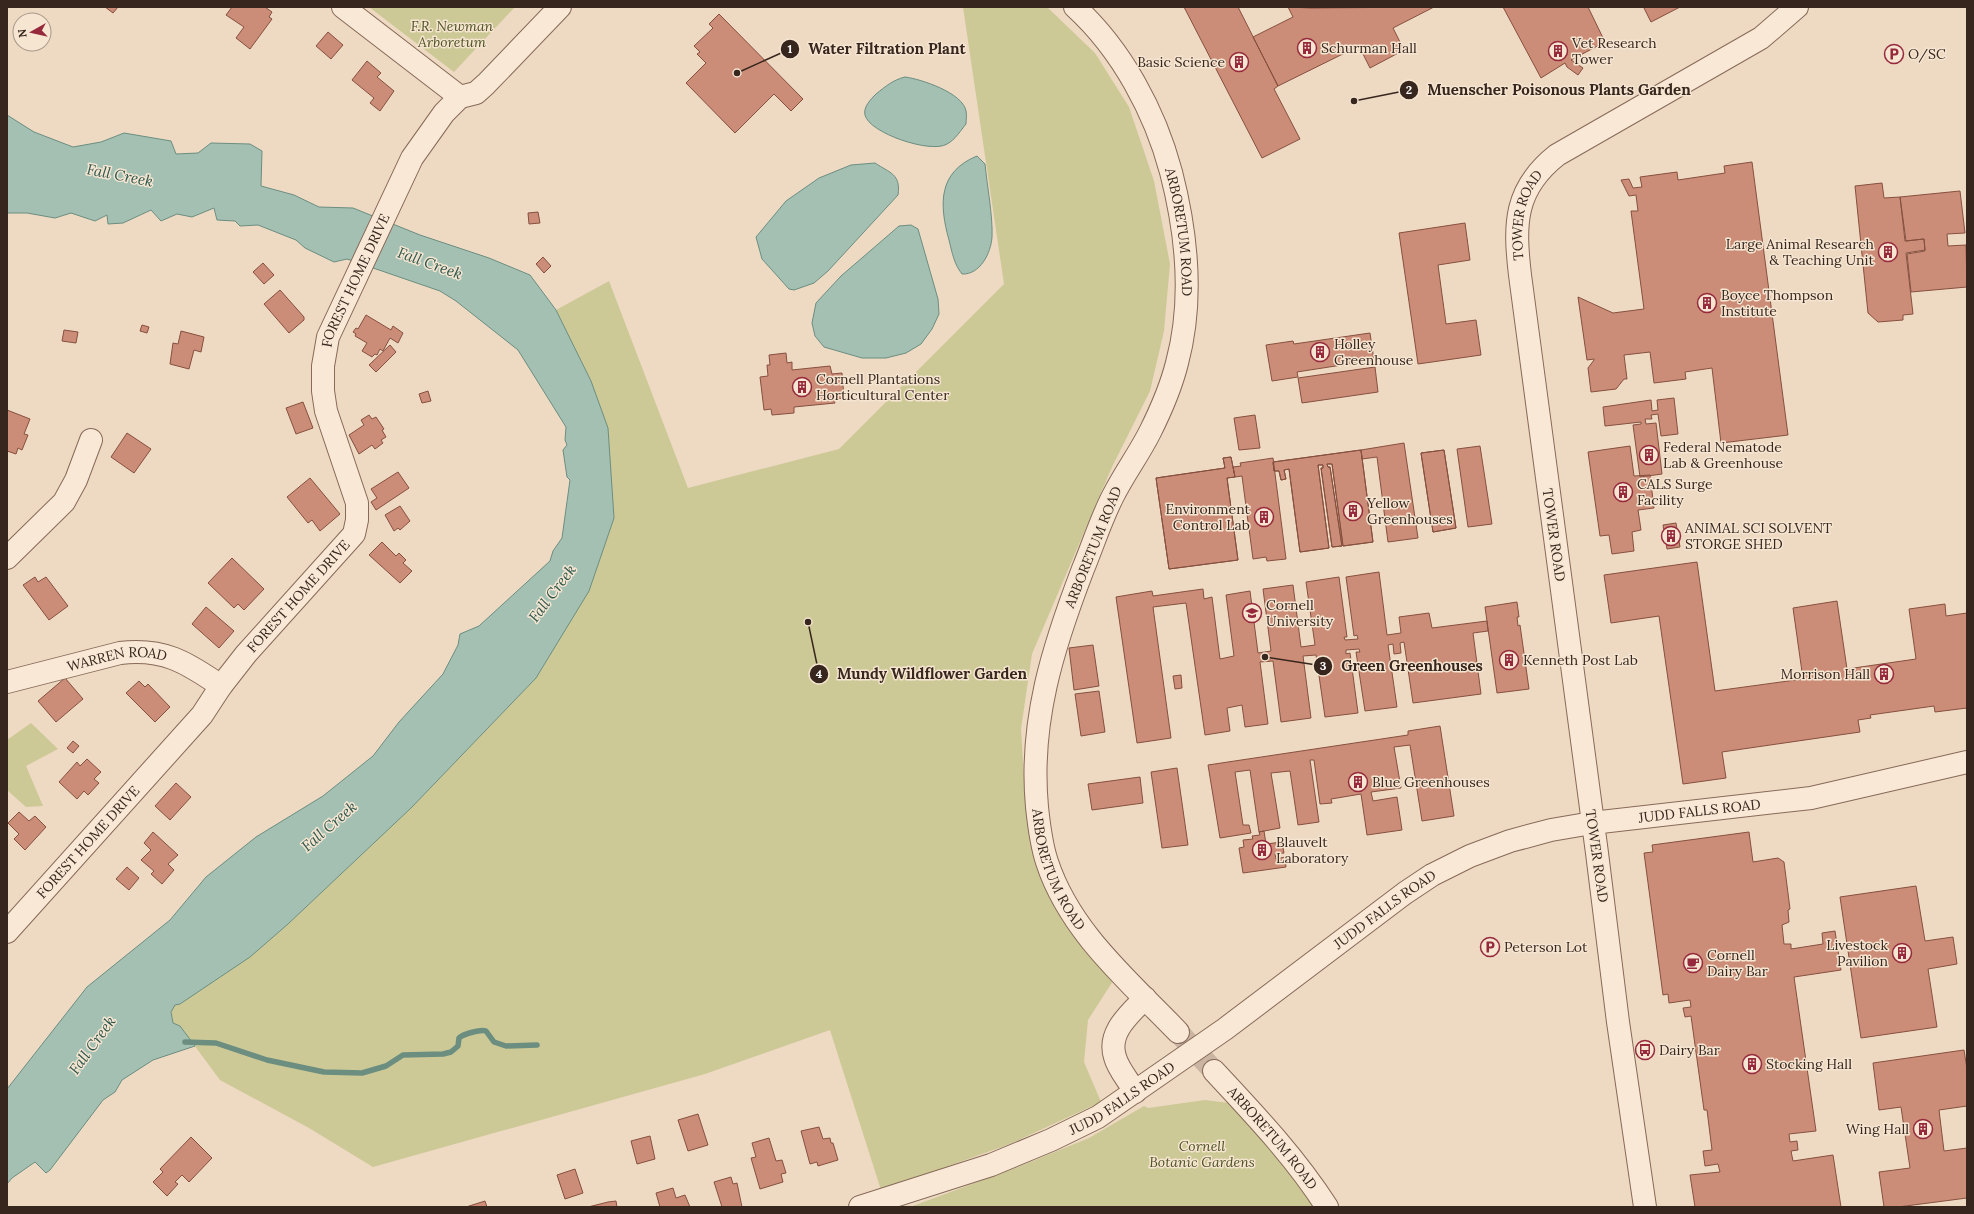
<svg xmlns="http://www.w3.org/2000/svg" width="1974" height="1214" font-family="Lora,serif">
  <rect width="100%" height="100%" fill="#eed9c2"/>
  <!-- green -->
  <path fill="#ccc996" d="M369,7h146l-61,65z
    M963,7h84l48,46 34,54 25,74 16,83 -6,67 -14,60 -38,76 -80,187 -11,75 5,81 12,60 37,67 38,44 -25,39 -4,42 17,40 -91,42 -129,46 -51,-160 -125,44 -332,93 -64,-39 -89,-48 -40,-54 -7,-3 -2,-11 4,-8 113,-80 123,-116 125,-130 53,-87 25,-73 -23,-137 -35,-71 53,-29 79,207 151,-39 165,-165z
    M31,723l27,26 -32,17 17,40 -17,1 -19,-17v-50z
    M1205,1100l24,3 58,66 27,38h-404l108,-40 71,-29 55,-32 4,2z"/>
  <!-- water -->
  <path fill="#a4c0b3" stroke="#6b8e80" d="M905,77c16,2 58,16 61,34 1,4 0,9 0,13 -5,6 -11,16 -19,20 -16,10 -78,-11 -82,-29 -2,-8 6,-16 11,-21 10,-8 17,-14 29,-17z
    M7,115l27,17 39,15 28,-5 23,-9 47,8 5,13 22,-1 13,-10 39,1 12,7 -1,35 33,9 25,12 34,1 67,27 69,23 41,17 26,35 35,71 17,47 6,90 -25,73 -53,87 -125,130 -123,116 -38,33 -70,47 -5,1 -4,7 2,11 7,3 15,20 -42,14 -31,20 -7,12 -12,8 -53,70 -4,3 -11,-11 -23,16 -5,6v-95l80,-102 83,-67 36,-43 50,-40 67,-41 50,-40 26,-34 44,-48 15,-29 2,-11 19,-8 71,-65 3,-10 9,-13 8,-58 -3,-3 -4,-27 4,-5 -2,-5 1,-13 -48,-77 -62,-49 -16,-10 -93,-32 -13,3 -29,-14 -9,-8 -38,-15 -18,1 -5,-5 -18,-1 -3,-12 -22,9 -15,-3 -16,7 -10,-11 -28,13 -15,1 -1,-9 -12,6 -24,-8 -16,5 -28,-5h-20z
    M977,156l8,8c2,21 8,53 7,73 -1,16 -12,38 -30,37 -8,-10 -10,-22 -13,-34 -10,-36 -11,-68 28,-84z
    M875,163c15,10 26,11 23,32l-70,76 -14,12 -20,7 -5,-1 -27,-30 -6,-22 30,-36 33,-23 32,-13z
    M911,225l7,4 20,70 1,15 -7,15 -11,15 -15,9 -20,5h-24l-38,-11 -9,-11 -3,-13 4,-20 25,-27 58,-50z"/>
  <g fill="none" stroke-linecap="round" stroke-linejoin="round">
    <!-- stream -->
    <path stroke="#6b8e80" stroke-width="5.5" d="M185,1042l31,1 51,17 57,12 38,1 24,-7 17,-11 40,-1 8,-2 7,-6 1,-8c4,-4 22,-9 27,-7l8,11 12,4 31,-1"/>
  </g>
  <!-- building -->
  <path fill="#cc8d78" stroke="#86503f" d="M105,7h13l-5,6z
    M232,7h33l7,5 -3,5 3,2 -22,30 -14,-11 8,-11 -18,-12z
    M1184,7h54l40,79 -4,3 26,50 -38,19z
    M1288,7l23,1 123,-1 -41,21 11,22 -34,18 -11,-22 -81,40 -25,-49 40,-20z
    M1503,7h85l17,35 -34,18 12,8 -5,7 -11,-8 -2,-4 -24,15z
    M1645,7h35l-29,15 -7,-14z
    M719,14l84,85 -12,12 -17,-17 -39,39 -49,-50 20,-20 -9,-9 3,-2 -6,-6 19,-18 -4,-4z
    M328,32l15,13 -12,14 -15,-13z
    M367,61l14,12 -4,4 17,14 -14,20 -10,-8 4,-5 -22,-18z
    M1752,162l36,273 -67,8 -9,-75 -27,4 1,7 -32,4 -4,-31 -26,3 3,24h-3l-8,10 -25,3 -3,-24 6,-8v-1l-7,1 -9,-63 35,16 31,-4 -13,-98h7l-2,-16 -7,1 -8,-16 8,-1 4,9 9,-1 -2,-10 37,-5 1,8 47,-7 -1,-7z
    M1882,183l2,15 16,-1 5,44 19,-2 1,11 -19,3 7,61 -10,1v5l-25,2 -10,-9 -13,-127z
    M1960,191l5,42 -18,1 1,12 18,-1 1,42 -56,5 -4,-38 18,-3 -1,-12 -18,2 -6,-44z
    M538,212l2,11 -11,1 -1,-11z
    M1465,223l5,37 -32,5 8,59 30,-4 5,35 -63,9 -19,-131z
    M543,257l8,9 -7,7 -8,-9z
    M263,263l11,12 -10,9 -11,-12z
    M280,290l24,27v3l-15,13 -25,-29z
    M366,315l25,15 2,-4 10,7 -5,10 -8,-5 -7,13 -3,-2 -3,6 -2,-1 -3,3 -10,-6 5,-8 -12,-7 1,-2 -3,-2 3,-4 2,1z
    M142,325l7,2 -2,6 -7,-2z
    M64,330l14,2 -2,11 -14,-2z
    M181,331l23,6 -3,15 -7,-2 -5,19 -19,-5 3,-21 5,1z
    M1370,333l4,27 -77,12 1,5 -26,4 -6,-36 27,-4 1,3z
    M390,345l6,7 -20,20 -7,-7z
    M786,353l1,10 5,-1v8l38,-4 2,8 10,-1 2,25 -10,1 1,4 -41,4v6l-22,2 -1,-6 -7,1 -4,-33 8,-1 -1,-11h3l-1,-10z
    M1375,367l3,25 -76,11 -4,-25z
    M428,391l3,10 -9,2 -3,-9z
    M1674,398l4,36 -17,2 -3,-22 -7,1 1,4h-7l1,5 10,-1 6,51 -22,3 -7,-52 8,-1v-2l-36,4 -2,-19 48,-7 1,11 6,-1 -1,-10z
    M303,402l10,26 -17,6 -10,-26z
    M7,410l23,9 -6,15 4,1 -6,15 -4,-2 -2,6 -9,-3z
    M369,415l3,4 4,-2 8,12 -2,1 4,7 -5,3 2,3 -8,6 -3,-4 -13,9 -10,-19 15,-10 -3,-5z
    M1255,415l5,33 -21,2 -5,-32z
    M127,433l24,16 -17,24 -23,-16z
    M1404,443l14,95 -30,4 -11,-85 -15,2 -1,-9z
    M1480,446l12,78 -24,3 -11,-78z
    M1630,446l4,30 16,-1 4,33 -16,2 3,20 -9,2 2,19 -22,3 -3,-19 -9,1 -12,-84z
    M1361,450l12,92 -30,4 -11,-82h-5l1,3h2l12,79 -10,1 -11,-79h2v-3h-5l11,83 -29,4 -11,-83 -5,1 2,9 -5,1 -2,-9h-5l-1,-9z
    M1361,450l12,92 -30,4 -11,-82h-5l1,3h2l12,79 -10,1 -11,-79h2v-3h-5l11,83 -29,4 -11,-83 -5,1 2,9 -5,1 -2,-9h-5l-1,-9z
    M1444,450l12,78 -23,4 -12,-79z
    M1444,450l12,78 -23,4 -12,-79z
    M1231,457l4,20 -8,1 11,82 -69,9 -13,-91 69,-10 -2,-10z
    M1231,457l4,20 -8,1 11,82 -69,9 -13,-91 69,-10 -2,-10z
    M1273,458l13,101 -19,2 -1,-4 -13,2 -11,-83 -7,1 -2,-10 8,-1 -1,-3z
    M398,472l11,16 -33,22 -5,-8 6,-4 -6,-9z
    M310,478l30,36 -20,17 -8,-11 -4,3 -21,-26z
    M400,506l10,15 -10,9 -2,-2 -4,3 -9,-16z
    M1676,523l4,24 -13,2 -4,-24z
    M382,542l14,14 3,-3 7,7 -3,3 9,8 -12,12 -31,-28z
    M232,558l32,31 -20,21 -6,-6 -4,4 -26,-25z
    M1697,562l18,129 88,-12 -10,-71 44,-7 10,68 69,-10 -7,-50 36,-5 1,12 21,-3v95l-32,4 -1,-6 -64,9 1,3 -13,2 2,12 -138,20 4,26 -43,6 -24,-168 -48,7 -7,-48z
    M1379,572l8,63 14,-2 -2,-16 30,-4 3,15 55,-7 1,10 -15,2 8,61 -68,9 -9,-61 -4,1 1,10 -7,1 -1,-10 -5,1 9,62 -32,4 -9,-59h4l-1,-3 -13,1v4l4,-1 8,60 -33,4 -9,-62 -13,1 8,62 -30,4 -8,-61 -13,1 8,62 -23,3 -3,-22 -15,3 3,23 -25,4 -19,-132 -33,4 18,131 -34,5 -21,-146 36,-6 1,5 50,-7 1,10 8,-2 8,62 14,-3 -8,-61 24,-4 8,62 13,-2 -8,-62 30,-4 8,62 14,-2 -9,-63 33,-5 8,60h-3l1,3 13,-1 -1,-4 -3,1 -8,-59z
    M35,577l3,5 8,-5 22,29 -19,14 -26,-35z
    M1517,602l2,15h-2l1,9 2,-1 9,64 -32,4 -12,-86z
    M206,607l28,24 -15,17 -27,-24z
    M1093,645l6,41 -25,4 -5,-42z
    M1181,675l1,13 -7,1 -2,-13z
    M65,678l18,21 -27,23 -18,-21z
    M139,681l6,6 3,-3 22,23 -15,15 -29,-29z
    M1099,691l6,41 -24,4 -6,-42z
    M1440,726l14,90 -32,5 -12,-76 -16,2 7,41 -30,4 2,9 24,-4 5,33 -35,5 -6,-41 -30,5 1,4 -12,1 -6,-44h-4l9,62 -21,3 -8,-54 -19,2 9,55 -21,4 -9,-62 -15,2 8,53h6l2,8 -31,5 -12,-73 200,-30v-4z
    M73,741l6,5 -6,7 -6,-5z
    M87,759l14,13 -7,7 5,4 -11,12 -4,-4 -7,8 -18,-17 18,-20 3,4z
    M1177,768l11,77 -26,3 -11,-76z
    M1140,777l3,26 -51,7 -4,-26z
    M176,783l15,14 -21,23 -15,-14z
    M19,812l10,9 6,-5 11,11 -21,23 -11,-11 5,-5 -11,-11z
    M1264,831l2,13 16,-2 2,11 -9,1 1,5 9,-2 1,10 -43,6 -4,-25 5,-1 -1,-7 10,-1 -1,-3 8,-1 -1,-3z
    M153,832l25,23 -10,9 6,6 -12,14 -11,-10 3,-3 -13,-11 10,-10 -7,-7z
    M1749,832l4,30 25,-4 6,4 6,47 -2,1 1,12 -7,3 2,19h7v5l32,-5 -1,-11 13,-2 6,39 -47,7 22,154 -27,3 1,8 7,-1 1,9 -7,1 2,10 40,-6 8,52h-146l-5,-32 30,-3 -2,-8 -13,2 -2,-15 9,-1 -5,-40h-3l-13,-94 -6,1 -2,-9 8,-1 -1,-7 -21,3 -1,-9 -5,1 -19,-142 9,-1 -1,-7z
    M127,867l12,11 -10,12 -13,-11z
    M1916,886l9,55 28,-4 4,27 -29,5 9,58 -76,11 -21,-141z
    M1964,1050l3,19v37l-28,4 5,41 23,-3v50l-69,9h-14l-5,-35 31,-4 -9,-61 -22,3 -6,-47z
    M698,1114l10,31 -20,6 -10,-31z
    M819,1127l4,12 7,-1 1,5h2l5,17 -20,6 -1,-4 -7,2 -9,-33z
    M650,1136l5,23 -18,5 -6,-23z
    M191,1137l21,21 -23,24 -7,-7 -7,7 3,2 -11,12 -14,-14 10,-10 -3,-3z
    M769,1138l7,23 6,-1 4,13 -5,1 2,8 -23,7 -9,-31 5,-1 -4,-14z
    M575,1169l8,24 -18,6 -8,-24z
    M731,1177l2,7 4,-1 5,24h-20l-8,-25z
    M673,1188l3,10 9,-3 5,12h-30l-4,-14z
    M485,1201l2,6h-21z
    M616,1201l1,6h-29l20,-5z"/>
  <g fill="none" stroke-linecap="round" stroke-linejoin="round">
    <!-- minor-tunnel -->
    <path stroke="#c9b5a1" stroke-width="22" stroke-dasharray="22 11" stroke-linecap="butt" d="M1178,1032l36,39"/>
    <!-- minor casing -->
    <g stroke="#876a59" stroke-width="24">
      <g id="minor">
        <path d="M343,7l117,90"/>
        <path id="s1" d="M1075,7c47,43 80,105 96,165 16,62 23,128 6,191 -6,24 -16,47 -27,69 -11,22 -26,42 -37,64 -12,23 -20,49 -30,73 -30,78 -54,153 -46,238 2,19 4,37 10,55 23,70 81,118 131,170"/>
        <path d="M7,558l57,-56 12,-22 15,-40"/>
        <path id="s2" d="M7,682l113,-29c44,-5 66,9 101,33"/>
        <path id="s3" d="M7,932l195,-217 19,-29 25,-32 108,-120 3,-14v-17l-31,-92 -3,-20v-25l5,-29 84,-179 32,-45 16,-16 16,-4 10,-9 74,-77"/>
        <path id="s4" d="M1214,1071c41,44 81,86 113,136"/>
        <path d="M1135,1092c-6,-11 -17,-23 -20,-35 -8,-25 15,-43 30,-59"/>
        <path id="s5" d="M860,1207l131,-42 60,-25 47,-23 127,-88 180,-136 27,-18 38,-19 40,-15 41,-11 41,-7 219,-25 156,-36"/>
        <path id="s6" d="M1645,1207l-27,-185 -21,-169 -77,-578c-6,-51 -6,-86 37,-120l204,-117 36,-31"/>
      </g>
    </g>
    <!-- minor -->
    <use href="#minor" stroke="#f8e8d5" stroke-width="22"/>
  </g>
  <!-- icons -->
  <defs>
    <g id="building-ring" transform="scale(1)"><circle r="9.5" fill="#f5e5d1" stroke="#96293c" stroke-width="1.5"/><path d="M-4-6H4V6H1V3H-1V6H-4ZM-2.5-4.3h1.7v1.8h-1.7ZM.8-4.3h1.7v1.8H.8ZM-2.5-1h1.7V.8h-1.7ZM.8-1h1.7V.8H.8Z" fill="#96293c"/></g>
    <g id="parking-ring" transform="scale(1)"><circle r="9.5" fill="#f5e5d1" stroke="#96293c" stroke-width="1.5"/><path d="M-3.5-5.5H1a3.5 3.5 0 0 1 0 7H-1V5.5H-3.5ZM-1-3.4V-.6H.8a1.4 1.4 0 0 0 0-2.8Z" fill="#96293c"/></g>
    <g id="university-ring" transform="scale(1)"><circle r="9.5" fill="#f5e5d1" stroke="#96293c" stroke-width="1.5"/><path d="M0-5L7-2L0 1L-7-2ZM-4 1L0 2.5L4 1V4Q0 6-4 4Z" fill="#96293c"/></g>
    <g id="cafe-ring" transform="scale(1)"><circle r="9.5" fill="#f5e5d1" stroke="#96293c" stroke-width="1.5"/><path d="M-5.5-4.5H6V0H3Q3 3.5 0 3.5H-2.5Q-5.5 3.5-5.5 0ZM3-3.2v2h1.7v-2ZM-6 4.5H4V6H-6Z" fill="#96293c"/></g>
    <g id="bus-ring" transform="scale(1)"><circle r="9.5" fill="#f5e5d1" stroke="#96293c" stroke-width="1.5"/><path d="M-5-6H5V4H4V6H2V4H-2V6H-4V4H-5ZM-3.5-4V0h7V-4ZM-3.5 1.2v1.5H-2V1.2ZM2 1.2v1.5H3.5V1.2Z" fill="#96293c"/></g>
  </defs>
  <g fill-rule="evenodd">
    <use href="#building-ring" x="1307" y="48"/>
    <use href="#building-ring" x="1558" y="51"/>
    <use href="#parking-ring" x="1894" y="54"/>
    <use href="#building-ring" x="1239" y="62"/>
    <use href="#building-ring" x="1888" y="252"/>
    <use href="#building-ring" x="1707" y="303"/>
    <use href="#building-ring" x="1320" y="352"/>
    <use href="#building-ring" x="802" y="387"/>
    <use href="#building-ring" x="1649" y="455"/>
    <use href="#building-ring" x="1623" y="492"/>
    <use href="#building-ring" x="1353" y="511"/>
    <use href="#building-ring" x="1264" y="517"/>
    <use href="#building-ring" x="1671" y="536"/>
    <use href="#university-ring" x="1252" y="613"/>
    <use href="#building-ring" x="1509" y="660"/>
    <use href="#building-ring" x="1884" y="674"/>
    <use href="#building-ring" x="1358" y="782"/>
    <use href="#building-ring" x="1262" y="850"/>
    <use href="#parking-ring" x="1490" y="947"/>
    <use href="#building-ring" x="1902" y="953"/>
    <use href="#cafe-ring" x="1693" y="963"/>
    <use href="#bus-ring" x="1645" y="1050"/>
    <use href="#building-ring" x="1752" y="1064"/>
    <use href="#building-ring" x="1923" y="1129"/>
  </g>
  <g text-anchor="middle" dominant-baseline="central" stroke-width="3" stroke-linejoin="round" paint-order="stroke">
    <!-- park labels -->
    <g font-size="14" font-style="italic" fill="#4f5324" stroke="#f5e5d1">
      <text x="452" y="26">F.R. Newman<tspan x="452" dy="16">Arboretum</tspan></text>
      <text x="1202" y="1146">Cornell<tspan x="1202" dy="16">Botanic Gardens</tspan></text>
    </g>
    <!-- poi labels -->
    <g font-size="14" fill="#37261d" stroke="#f5e5d1" text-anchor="start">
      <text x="1572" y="43">Vet Research<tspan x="1572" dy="16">Tower</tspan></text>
      <text x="1321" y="48">Schurman Hall</text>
      <text x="1908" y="54">O/SC</text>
      <text x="1225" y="62" text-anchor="end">Basic Science</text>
      <text x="1874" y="244" text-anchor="end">Large Animal Research<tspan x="1874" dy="16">&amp; Teaching Unit</tspan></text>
      <text x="1721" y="295">Boyce Thompson<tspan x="1721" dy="16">Institute</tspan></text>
      <text x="1334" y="344">Holley<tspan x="1334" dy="16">Greenhouse</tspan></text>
      <text x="816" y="379">Cornell Plantations<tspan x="816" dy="16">Horticultural Center</tspan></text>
      <text x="1663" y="447">Federal Nematode<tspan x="1663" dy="16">Lab &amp; Greenhouse</tspan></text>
      <text x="1637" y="484">CALS Surge<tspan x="1637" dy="16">Facility</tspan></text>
      <text x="1367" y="503">Yellow<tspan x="1367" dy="16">Greenhouses</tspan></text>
      <text x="1250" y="509" text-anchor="end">Environment<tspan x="1250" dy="16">Control Lab</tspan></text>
      <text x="1685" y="528">ANIMAL SCI SOLVENT<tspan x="1685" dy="16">STORGE SHED</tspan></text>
      <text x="1266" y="605">Cornell<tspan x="1266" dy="16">University</tspan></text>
      <text x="1523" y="660">Kenneth Post Lab</text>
      <text x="1870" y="674" text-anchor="end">Morrison Hall</text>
      <text x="1372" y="782">Blue Greenhouses</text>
      <text x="1276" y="842">Blauvelt<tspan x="1276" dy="16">Laboratory</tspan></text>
      <text x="1888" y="945" text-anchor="end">Livestock<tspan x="1888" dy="16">Pavilion</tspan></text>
      <text x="1504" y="947">Peterson Lot</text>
      <text x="1707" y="955">Cornell<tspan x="1707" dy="16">Dairy Bar</tspan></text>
      <text x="1659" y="1050">Dairy Bar</text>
      <text x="1766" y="1064">Stocking Hall</text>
      <text x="1909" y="1129" text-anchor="end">Wing Hall</text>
    </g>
    <!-- street labels -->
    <g font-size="14" fill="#37261d" stroke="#f5e5d1">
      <text stroke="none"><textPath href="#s6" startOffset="1002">TOWER ROAD</textPath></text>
      <text stroke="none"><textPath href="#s1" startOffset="254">ARBORETUM ROAD</textPath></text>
      <text stroke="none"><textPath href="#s3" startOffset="794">FOREST HOME DRIVE</textPath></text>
      <text transform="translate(1554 535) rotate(82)">TOWER ROAD</text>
      <text transform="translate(1093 547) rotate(-68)">ARBORETUM ROAD</text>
      <text stroke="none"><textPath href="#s3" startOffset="445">FOREST HOME DRIVE</textPath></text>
      <text stroke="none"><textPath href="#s2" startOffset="113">WARREN ROAD</textPath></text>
      <text stroke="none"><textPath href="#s5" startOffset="945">JUDD FALLS ROAD</textPath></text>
      <text stroke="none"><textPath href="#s3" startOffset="121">FOREST HOME DRIVE</textPath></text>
      <text transform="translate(1597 856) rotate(82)">TOWER ROAD</text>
      <text stroke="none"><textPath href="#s1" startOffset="925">ARBORETUM ROAD</textPath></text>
      <text stroke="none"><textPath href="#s5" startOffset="609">JUDD FALLS ROAD</textPath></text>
      <text stroke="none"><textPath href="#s5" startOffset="285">JUDD FALLS ROAD</textPath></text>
      <text stroke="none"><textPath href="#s4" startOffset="89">ARBORETUM ROAD</textPath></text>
    </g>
    <!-- water labels -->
    <g font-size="15" font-style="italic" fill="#2d574d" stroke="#f5e5d1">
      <text transform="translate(120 175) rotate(11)">Fall Creek</text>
      <text transform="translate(430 263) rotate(20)">Fall Creek</text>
      <text transform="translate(552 593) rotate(-53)">Fall Creek</text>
      <text transform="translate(329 826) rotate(-41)">Fall Creek</text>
      <text transform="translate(92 1045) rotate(-54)">Fall Creek</text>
    </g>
  </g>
  <!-- callouts -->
  <path fill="none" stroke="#37261d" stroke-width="1.5" d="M737 73L790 49M1354 101L1409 90M1265 657L1323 666M808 622L819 674"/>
  <g fill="#37261d" stroke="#f5e5d1" stroke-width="1.5">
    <circle cx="737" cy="73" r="4"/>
    <circle cx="1354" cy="101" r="4"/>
    <circle cx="1265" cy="657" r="4"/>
    <circle cx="808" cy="622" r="4"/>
    <circle cx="790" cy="49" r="10"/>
    <circle cx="1409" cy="90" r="10"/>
    <circle cx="1323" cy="666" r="10"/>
    <circle cx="819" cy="674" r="10"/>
  </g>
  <g font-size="12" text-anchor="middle" font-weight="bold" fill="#fff">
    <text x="790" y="53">1</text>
    <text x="1409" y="94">2</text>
    <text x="1323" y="670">3</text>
    <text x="819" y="678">4</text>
  </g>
  <g font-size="15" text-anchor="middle" font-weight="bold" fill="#37261d" stroke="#f5e5d1" stroke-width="3" stroke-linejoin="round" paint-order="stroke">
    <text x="887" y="54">Water Filtration Plant</text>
    <text x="1559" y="95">Muenscher Poisonous Plants Garden</text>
    <text x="1412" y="671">Green Greenhouses</text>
    <text x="932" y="679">Mundy Wildflower Garden</text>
  </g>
  <!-- border -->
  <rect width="1974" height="1214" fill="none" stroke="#37261d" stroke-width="16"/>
  <!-- north arrow -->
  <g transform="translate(32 32) rotate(262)"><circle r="19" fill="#f5e5d1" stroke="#a99989"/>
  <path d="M0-3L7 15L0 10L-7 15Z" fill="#96293c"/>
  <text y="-6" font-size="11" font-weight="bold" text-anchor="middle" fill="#37261d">N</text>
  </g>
</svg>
